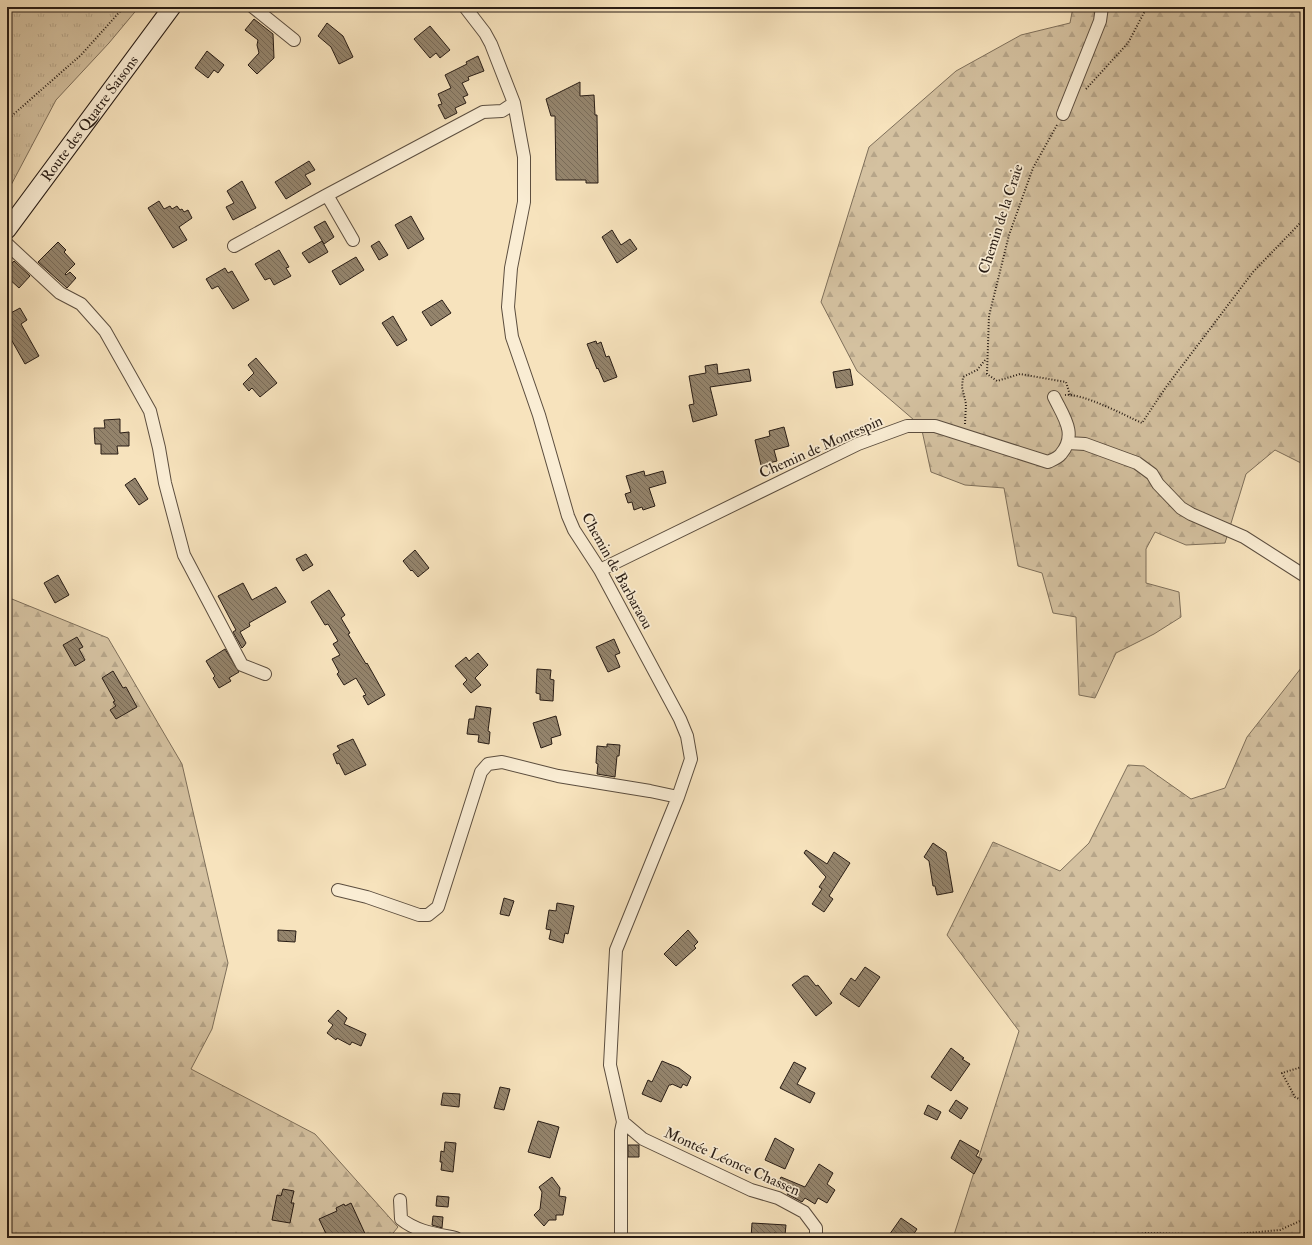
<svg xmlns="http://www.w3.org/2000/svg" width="1312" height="1245" font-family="'IM FELL Double Pica',serif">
  <defs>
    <pattern id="grass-tufts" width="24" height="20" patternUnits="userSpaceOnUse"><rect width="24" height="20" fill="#d4c1a0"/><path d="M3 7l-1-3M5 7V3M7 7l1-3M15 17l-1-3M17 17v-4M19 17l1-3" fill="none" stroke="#b6a589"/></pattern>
    <pattern id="forest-firs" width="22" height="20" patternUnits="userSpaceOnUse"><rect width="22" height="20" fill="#d4c1a0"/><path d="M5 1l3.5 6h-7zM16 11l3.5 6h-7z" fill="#b6a589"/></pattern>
    <pattern id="building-back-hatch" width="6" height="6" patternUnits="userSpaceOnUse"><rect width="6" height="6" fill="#94846c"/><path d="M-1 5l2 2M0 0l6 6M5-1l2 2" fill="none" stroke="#796b58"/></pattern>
  </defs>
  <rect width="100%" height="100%" fill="#f7e3bd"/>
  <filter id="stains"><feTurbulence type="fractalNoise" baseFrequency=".005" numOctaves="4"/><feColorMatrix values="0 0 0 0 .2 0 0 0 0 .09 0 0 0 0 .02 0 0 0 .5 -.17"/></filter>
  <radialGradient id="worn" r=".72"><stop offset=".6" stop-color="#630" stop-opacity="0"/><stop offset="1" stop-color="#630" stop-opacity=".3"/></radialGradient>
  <!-- grass -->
  <path fill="url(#grass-tufts)" stroke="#7e6f5a" d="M7,7h132l-30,36 -53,57 -46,87h-3z"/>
  <!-- forest -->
  <path fill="url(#forest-firs)" stroke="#7e6f5a" d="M1073,7h232v458l-30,-15 -29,24 -21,69 -39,2 -31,-13 -9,17v34l33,9 2,25 -27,17 -38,19 -21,45 -16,-3 -3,-78 -23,-4 -11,-40 -24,-7 -14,-78 -39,-3 -34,-13 -10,-46 -64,-55 -36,-69 48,-155 87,-76 65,-36 49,-12z
    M1305,539v27l-4,-16z
    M7,597l101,41 74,126 46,199 -16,66 -21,40 124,65 83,93 -9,11h-382z
    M1305,663v575h-352l66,-207 -72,-96 46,-93 67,29 29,-28 39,-78 16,1 47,33 34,-11 22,-51z"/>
  <!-- building -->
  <path fill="url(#building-back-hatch)" stroke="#291d15" d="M254,19l19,15 1,24 -17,16 -9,-9 11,-12 -2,-8 1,-5 -13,-10z
    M327,23l16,13 10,21 -14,7 -8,-17 -13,-11z
    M430,26l20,24 -10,8 -4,-5 -6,5 -16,-19z
    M207,51l17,14 -6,8 -4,-3 -6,8 -13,-10z
    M478,56l6,15 -16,6 1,3 -7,3 6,12 -5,2 3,6 -11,5 2,5 -12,6 -7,-14 4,-1 -4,-10 13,-6 -6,-13 22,-11 -1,-2z
    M580,82v14l14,-1 1,20h2l1,68h-12v-3h-30l-1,-64h-4l-5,-17z
    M309,161l6,9 -10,5 6,9 -25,15 -11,-17z
    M242,181l14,27 -23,12 -7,-13 8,-4 -7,-12z
    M159,201l5,8 6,-3 2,3 5,-3 3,4 2,-1 2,3 4,-2 4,8 -13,9 8,13 -14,8 -25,-40z
    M411,216l13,23 -16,10 -13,-24z
    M325,221l9,16 -10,7 -10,-17z
    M612,230l9,15 9,-6 7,10 -20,14 -15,-26z
    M322,241l6,11 -19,11 -7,-10z
    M379,241l9,14 -9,5 -8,-14z
    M58,242l8,8 -2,2 11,12 -10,10 1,1 4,-3 6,6 -9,10 -29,-26z
    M279,250l10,17 -3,1 5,8 -17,9 -4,-7 -5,2 -10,-16z
    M356,257l8,13 -24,15 -8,-14z
    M14,261l16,15 -11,12 -12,-11v-8z
    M225,268l3,5 4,-2 17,29 -16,9 -15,-23 -6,3 -6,-10z
    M442,300l9,13 -20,13 -9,-14z
    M20,308l7,12 -6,4 18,32 -14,8 -18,-32v-17z
    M393,316l14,24 -10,6 -15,-23z
    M596,341l1,3 4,-2 5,15 3,-1 8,21 -13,5 -6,-14 -1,1 -10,-25z
    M256,358l21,25 -17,14 -8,-9 -3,3 -6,-7 11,-11 -6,-8z
    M717,364l1,10 31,-5 2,12 -41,6 7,28 -24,7 -4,-17 5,-1 -5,-28 17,-3 -1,-7z
    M850,369l3,16 -17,3 -3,-16z
    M120,419v14l9,-1v14h-12l1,8h-17v-10h-6l-1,-16h11l-1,-8z
    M784,427l5,19 -15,4 3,11 -16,4 -6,-25 15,-4 -1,-5z
    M644,471l1,5 18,-5 3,12 -17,5 6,18 -12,4 -1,-3 -8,3 -2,-8 -4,1 -3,-9 6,-2 -5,-16z
    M135,478l13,21 -9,6 -14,-20z
    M415,550l14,18 -11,9 -6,-7 -1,1 -8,-10z
    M306,554l7,11 -10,6 -7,-12z
    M58,575l11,20 -14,8 -11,-20z
    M243,583l9,17 24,-13 10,15 -37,21 1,3 -10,6 6,11 -2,3 -2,2 -9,-16 3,-2 -18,-34z
    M329,590l16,25 -4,3 9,15 -2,1 18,30 1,-1 18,32 -17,10 -5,-9 3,-1 -10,-17 -12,7 -7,-11 2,-2 -7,-13 8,-4 -7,-11 5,-3 -10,-17 -3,1 -14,-23z
    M77,637l6,10 -4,2 6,11 -10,6 -12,-21z
    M614,639l6,14 -5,2 5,12 -12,5 -12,-25z
    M225,649l14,23 -10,6 2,3 -12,7 -6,-10 2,-2 -9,-15z
    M478,653l10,12 -13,13 6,7 -10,8 -8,-9 4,-4 -12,-14 11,-9 3,4z
    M537,669l14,1 -1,9 4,1 -1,21 -13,-1v-6l-4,-1z
    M113,671l10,17 3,-1 11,20 -21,12 -6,-9 6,-4 -3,-4 2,-1 -13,-23z
    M476,706l15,2 -3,23 2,1 -1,12 -11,-2 1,-7 -12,-1 2,-15h5z
    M556,716l5,19 -10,3 1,6 -11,4 -8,-25z
    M353,739l13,26 -21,10 -6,-12 -2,1 -4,-10 7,-4 -3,-4z
    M607,744l13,1 -1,11h-2l-2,21 -18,-3 1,-10 -2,-1 1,-17 10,1z
    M933,843l13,9 7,40 -16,3 -2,-9h-2l-4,-25 -5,-4z
    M806,850l21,14 7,-12 16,11 -21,33 4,3 -9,13 -12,-8 10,-15 -3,-2 7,-10 -22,-24z
    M504,898l10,3 -5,15 -9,-2z
    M557,903l17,3 -6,28 -3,-1 -2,10 -14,-4 2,-9 -5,-1 3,-19 7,1z
    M278,930l18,1 -1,11 -17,-1z
    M688,930l10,12 -4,4 2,2 -20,18 -12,-12z
    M865,967l15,10 -21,30 -19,-13 11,-16 4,3z
    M804,976h4l8,10 2,-1 14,18 -16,13 -24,-31z
    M338,1010l9,8 -3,6 22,10 -5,12 -9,-4 -2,3 -13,-7 -1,2 -9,-7 6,-8 -5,-4z
    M951,1048l13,10 -2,1 8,5 -19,27 -20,-14z
    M662,1061l17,7 12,9 -4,9 -4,-2 -2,4 -9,-4 -1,1h-2l-8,17 -19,-8 6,-14 4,2z
    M794,1062l12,6 -9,16 18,9 -5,10 -30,-15z
    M500,1087l10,2 -6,21 -10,-2z
    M443,1093l17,1 -1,13 -18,-2z
    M956,1100l12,8 -7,11 -12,-8z
    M928,1105l13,7 -4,8 -13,-6z
    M538,1121l21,6 -9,31 -22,-6z
    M775,1138l19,11 -9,20 -20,-9z
    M960,1140l19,11 -3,5 6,3 -8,15 -23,-16z
    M445,1142l11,1 -3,29 -12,-2 1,-8h-2l1,-11 3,1z
    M628,1145h11v12h-11z
    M819,1164l14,9 -6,11 8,6 -8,13 -9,-5 -3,6 -10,-6 -3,4 -15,-8 2,-3 -12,-5 4,-9 24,10z
    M552,1177l8,11 -1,8 7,1 -3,18h-7v5h-7l-5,6 -10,-11 6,-6 2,-17 -3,-5z
    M283,1189l11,2 -3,12h3l-4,20 -18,-3 5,-25 4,1z
    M437,1196l12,1 -1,10 -12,-1z
    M351,1203l16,35h-39l-9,-19 18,-8 -1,-3 8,-4 1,2z
    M433,1216l10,1 -1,11 -10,-3z
    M901,1218l16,11 -6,9 -7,-4 -3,4h-14z
    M752,1223l34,2 -1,10 -11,-2v5h-23z"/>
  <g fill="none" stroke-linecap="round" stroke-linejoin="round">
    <!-- street casing -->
    <g stroke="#5c4e3f" stroke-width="14">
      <path id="street" d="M253,7l41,33
        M465,7l20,26 6,11 23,59 10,54v45l-13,66 -3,39 4,30 27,78 29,101 6,14 26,40 80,149 7,17 4,23 -13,38 -62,153 -6,115 13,57 -2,9v107
        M1063,114l37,-93 2,-14
        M327,195l26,45
        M7,244l53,49 21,11 24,27 26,46 19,34 9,37 6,35 19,72 58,110 23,9
        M234,246l93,-51 156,-83 19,-1 12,-8
        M1068,443l17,1 52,19 15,11 6,10 23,24 10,6 53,23 61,39
        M600,570l258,-126 49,-18h28l113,36c4,-2 10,-4 13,-8 17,-20 2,-38 -7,-57
        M338,890l29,7 52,18h9l10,-8 43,-135 7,-8 14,-2 56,14 92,15 28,6
        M623,1122l20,17 108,51 27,8 26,14 12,16v10
        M400,1200l1,19c16,13 36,15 55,19"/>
    </g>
    <!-- secondary casing -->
    <g stroke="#291d15" stroke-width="19">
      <g id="secondary">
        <path id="s1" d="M7,230l165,-223"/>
      </g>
    </g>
    <!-- path -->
    <path stroke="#291d15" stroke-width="2" stroke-dasharray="1 2" stroke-linecap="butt" d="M1086,89l42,-46 19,-36
      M7,120l74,-65 43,-48
      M1057,125l-24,43 -24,67 -20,81 -2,58 10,7 23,-7 46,8 4,13
      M1065,395c18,-2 59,20 77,28l24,-36 87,-115 52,-54
      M965,424l1,-20 -4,-17 1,-10 14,-7 9,-11
      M1305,1066l-23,7 13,24 10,5
      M1138,1238l5,-5 83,2 54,-5 20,-9 5,-1"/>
    <!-- street -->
    <use href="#street" stroke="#faedd4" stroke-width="12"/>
    <!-- secondary -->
    <use href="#secondary" stroke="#faedd4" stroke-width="17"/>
  </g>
  <g text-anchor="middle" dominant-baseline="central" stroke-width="3.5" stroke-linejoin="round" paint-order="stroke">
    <!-- street labels -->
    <g font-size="15" fill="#291d15" stroke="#faedd4">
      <text stroke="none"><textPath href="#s1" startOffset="139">Route des Quatre Saisons</textPath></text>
      <text transform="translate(1001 219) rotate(-72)">Chemin de la Craie</text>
      <text transform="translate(821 447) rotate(-24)">Chemin de Montespin</text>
      <text transform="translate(617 571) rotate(61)">Chemin de Barbaraou</text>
      <text transform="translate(732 1162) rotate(24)">Montée Léonce Chassen</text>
    </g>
  </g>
  <!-- margin -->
  <rect width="1312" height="1245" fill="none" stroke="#f7e3bd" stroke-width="24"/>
  <rect x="8" y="8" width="1296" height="1229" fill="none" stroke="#291d15" stroke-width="2"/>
  <rect x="12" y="12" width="1288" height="1221" fill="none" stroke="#291d15"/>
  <rect width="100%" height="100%" filter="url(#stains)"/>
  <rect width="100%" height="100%" fill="url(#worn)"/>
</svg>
